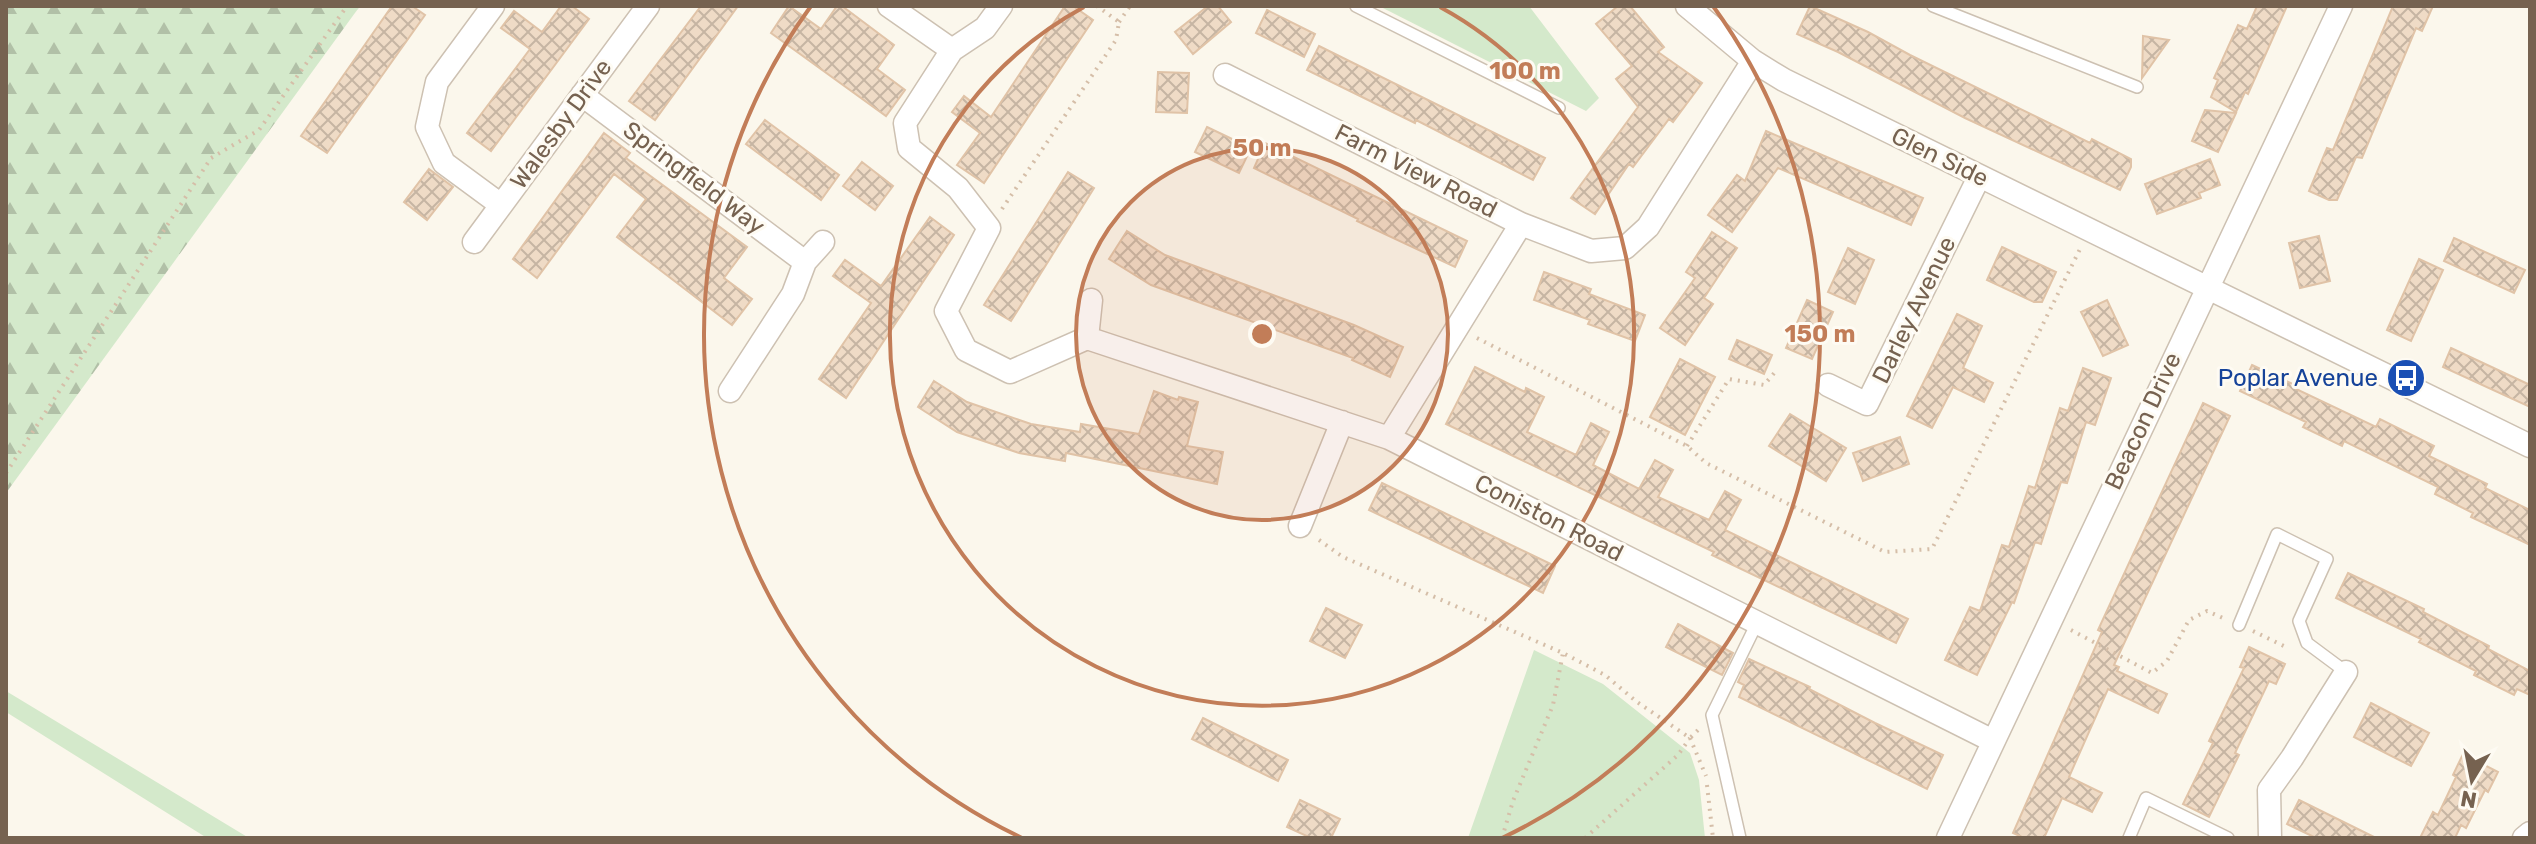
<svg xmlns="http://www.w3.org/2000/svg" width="2536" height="844" font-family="Rubik,sans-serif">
  <defs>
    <pattern id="forest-firs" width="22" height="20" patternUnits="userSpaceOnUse" patternTransform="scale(2)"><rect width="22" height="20" fill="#d4e9cb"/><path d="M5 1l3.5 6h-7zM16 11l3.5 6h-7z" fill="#b1c0a7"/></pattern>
    <pattern id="building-cross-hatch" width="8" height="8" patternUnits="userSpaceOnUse" patternTransform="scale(2)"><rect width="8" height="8" fill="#efdbc6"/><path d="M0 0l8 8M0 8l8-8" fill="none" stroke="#c6b5a3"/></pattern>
  </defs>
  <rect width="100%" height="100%" fill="#fbf7ec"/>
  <!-- green -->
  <path fill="#d4e9cb" d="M1379,6h150l70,92 -13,13z
    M1534,650l69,34 87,69 9,27 6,58h-237z
    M6,691l243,147h-42l-201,-126z"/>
  <!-- forest -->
  <path fill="url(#forest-firs)" d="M6,6h354l-354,487z"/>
  <!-- building -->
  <path fill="url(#building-cross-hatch)" stroke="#e0c3a7" stroke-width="2" d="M392,6h20l13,9 -98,138 -26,-17z
    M561,6h11l17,13 -98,132 -24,-18 63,-84 -29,-21 13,-17 28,21z
    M701,6h37l-83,114 -26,-19z
    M789,6l32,23 16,-23h5l52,39 -17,24 28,21 -19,26 -115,-83z
    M1065,6h8l20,14 -109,163 -27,-18 23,-32 -28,-21 12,-16 27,21z
    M1208,6h10l13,16 -38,32 -18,-22z
    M1618,6h12l34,41 -6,5 44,31 -29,39 -4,-3 -36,48 -4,-3 -34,50 -24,-16 67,-91 -22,-28 16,-13 -36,-42z
    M1810,6l58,26 42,23 180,88 2,-4 39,20v8l-11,23 -155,-72 -127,-66 -41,-18z
    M2257,6h30l-39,88 -3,-2 -9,20 -25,-15 7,-17 -4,-2 24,-53 9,4z
    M2393,6h40l-11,25 -6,-3 -54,130 -6,-1 -19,43h-8l-20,-9 18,-43 6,2z
    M1267,10l48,24 -11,23 -48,-24z
    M2143,36l26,4 -27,38z
    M1319,46l226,112 -12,22 -117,-60 -1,3 -108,-53z
    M1158,72l31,1 -2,40 -31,-1z
    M2205,110l31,3 -18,39 -26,-11z
    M765,120l74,55 -18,25 -75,-56z
    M1207,127l44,21 -12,25 -44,-21z
    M1766,131l157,67 -12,27 -133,-57 -46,64 -24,-17 29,-40 8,6z
    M604,133l26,20 -4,5 121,89 -23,31 28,21 -20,26 -115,-88 29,-38 -32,-25 -77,104 -24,-19z
    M1265,143l202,98 -12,26 -98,-46 1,-2 -104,-51z
    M2210,159l10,26 -21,8 2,5 -44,16 -12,-30z
    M862,162l31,24 -18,24 -32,-24z
    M429,169l24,18 -26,33 -23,-18z
    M1068,172l26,16 -83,133 -27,-16z
    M930,217l24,18 -108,163 -27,-19 52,-76 -38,-27 12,-16 36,26z
    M1127,231l38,24 189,70 49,22 -13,30 -38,-17 1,-2 -202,-73 -42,-26z
    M1712,232l25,16 -33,50 9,6 -28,41 -25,-17 35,-50 -9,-6z
    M2319,236l11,45 -30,7 -11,-45z
    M2454,238l71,32 -11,23 -70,-32z
    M2002,247l54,25 -14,30h-8l-47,-22z
    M1848,248l26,12 -19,44 -27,-12z
    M2419,259l24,11 -32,71 -24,-11z
    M1544,272l47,17 -2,5 56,21 -10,26 -47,-17 2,-4 -56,-20z
    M1807,300l26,12 -21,47 -26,-11z
    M2107,300l21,45 -25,11 -22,-44z
    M1957,314l25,12 -19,42 30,15 -9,19 -31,-15 -21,41 -25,-12z
    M1737,340l35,15 -8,19 -35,-15z
    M2451,348l79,37v22l-87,-40z
    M1680,359l35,18 -30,58 -35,-18z
    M2252,365l45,21 -1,3 80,38 4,-8 54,27 -5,10 58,28 -2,4 45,22v35l-59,-28 2,-4 -38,-19 3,-7 -94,-46 -2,5 -39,-19 3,-5 -66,-31z
    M1475,367l50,25 1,-4 18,9 -17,35 49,23 15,-32 18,9 -16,33 46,24 16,-29 18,10 -15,27 51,23 16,-29 16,9 -16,30 183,89 -12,24 -184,-88 2,-3 -268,-128z
    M2083,368l28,10 -16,47 -9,-3 -19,61 -6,-1 -20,62 -6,-2 -21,61 -2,-1 -35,73 -32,-15 25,-53 10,4 22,-66 7,2 20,-61 6,2 25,-80 8,3z
    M934,381l33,21 64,22 49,8 1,-8 58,10 15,-43 24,9 1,-3 19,5 -11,44 36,6 -6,32 -151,-31 -1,8 -46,-8 -62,-21 -39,-25z
    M2203,403l27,13 -116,249 5,2 -2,4 50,23 -9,19 -50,-24 -39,88 33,16 -10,19 -30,-14 -18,40h-20l-11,-5 89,-201 -4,-2z
    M1790,414l56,34 -20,33 -57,-35z
    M1900,437l9,27 -46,17 -10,-28z
    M1382,483l173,83 -12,27 -174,-83z
    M2348,573l76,36 -1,3 66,34 -1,3 42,22v24l-13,-6 -3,6 -40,-20 2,-4 -57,-29 2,-3 -85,-41z
    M1326,608l36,17 -17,33 -35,-17z
    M1678,624l55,29 -11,22 -56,-28z
    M2249,647l36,17 -9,20 -7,-3 -34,72 4,2 -30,62 -26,-13 30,-61 -4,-2 35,-73 -4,-1z
    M1749,659l61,28 -1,2 66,34 68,32 -16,34 -188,-92 5,-12 -6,-3z
    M2371,703l58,30 -18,33 -57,-29z
    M1203,718l85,42 -10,21 -86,-42z
    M2463,754l35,18 -10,20 -3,-2 -19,38 -5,-3 -6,13h-35l13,-26 5,3 18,-38 -3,-2z
    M1300,800l40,19 -9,19h-20l-24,-11z
    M2299,800l77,38h-60l-29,-14z"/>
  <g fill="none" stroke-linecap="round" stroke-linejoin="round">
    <!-- lane casing -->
    <g stroke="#cdc1b2" stroke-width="14">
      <path id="lane" d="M1356,6l203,102
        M1933,6l204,81
        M2239,625l38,-91 50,25 -28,62 8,22 39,29
        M1740,838l-28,-123 45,-92
        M2129,838l17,-40 82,40"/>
    </g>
    <!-- street casing -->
    <g stroke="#cdc1b2" stroke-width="25">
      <path id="street" d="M493,6l-56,76 -10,45 17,36 57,42
        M889,6l63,44
        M1001,6l-16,22 -33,22 -47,73 4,25 49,40 31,40 -43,83 20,39 44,22 77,-34
        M1687,6l66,55 31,19 746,366
        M1225,75l296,149 70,27 34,-3 23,-21 105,-166
        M582,95l223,167 -12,32 -63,97
        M474,242l174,-236
        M805,262l18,-20
        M1087,338l302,100 604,303
        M1087,338l4,-38
        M1828,385l39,19 112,-227
        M1389,438l132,-214
        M1300,526l42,-104
        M1948,838l393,-832
        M2270,838l-1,-48 23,-32 54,-86
        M2524,838l6,-5"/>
    </g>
    <!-- path -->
    <path stroke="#d5bea8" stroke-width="4" stroke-dasharray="2 6" stroke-linecap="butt" d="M1119,22l11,-16
      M1002,209l114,-169 3,-18 -22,-16
      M1477,338l210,108 19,17 179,89 47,-3 148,-300
      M1687,446l42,-67 35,6 12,-14
      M6,473l205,-315 48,-28 88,-124
      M1319,540l24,17 220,96 42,22 32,27 53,36 9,-9
      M2071,630l81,43 15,-12 22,-41 18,-9 16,7
      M2253,631l35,17
      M1690,738l16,38
      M1707,785l6,53
      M1502,838l11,-37 40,-96 10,-52
      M1585,838l93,-83 12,-17"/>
    <!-- lane -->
    <use href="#lane" stroke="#fff" stroke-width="11"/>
    <!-- street -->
    <use href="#street" stroke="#fff" stroke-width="22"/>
  </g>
  <!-- distance rings -->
  <circle cx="1262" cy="334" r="186" fill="#c27d58" fill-opacity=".12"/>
  <g fill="none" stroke="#c27d58" stroke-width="4">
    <circle cx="1262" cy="334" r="186"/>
    <path d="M1440 7A372 372 0 1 1 1084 7"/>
    <path d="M1022 838A558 558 0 0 1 811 6M1713 6A558 558 0 0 1 1502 838"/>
  </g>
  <!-- icons -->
  <defs>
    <g id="bus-disc" transform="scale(2)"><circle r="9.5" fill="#1a4fb4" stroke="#fefbf3"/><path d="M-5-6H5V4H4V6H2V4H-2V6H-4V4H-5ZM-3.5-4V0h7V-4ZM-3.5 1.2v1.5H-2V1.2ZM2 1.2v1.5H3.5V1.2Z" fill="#fff"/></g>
  </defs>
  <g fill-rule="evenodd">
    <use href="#bus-disc" x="2406" y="378"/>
  </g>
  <g text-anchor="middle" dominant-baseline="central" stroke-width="6" stroke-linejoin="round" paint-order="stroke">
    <!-- street labels -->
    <g font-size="24" fill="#766250" stroke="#fefbf3">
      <text transform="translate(561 124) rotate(-54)">Walesby Drive</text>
      <text transform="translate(1940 157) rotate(26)">Glen Side</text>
      <text transform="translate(1416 171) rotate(27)">Farm View Road</text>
      <text transform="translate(694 178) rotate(37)">Springfield Way</text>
      <text transform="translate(1914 310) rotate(-64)">Darley Avenue</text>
      <text transform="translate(2143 421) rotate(-65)">Beacon Drive</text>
      <text transform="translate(1549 518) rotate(27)">Coniston Road</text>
    </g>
    <!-- transit labels -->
    <g font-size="24" fill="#164399" stroke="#fefbf3" text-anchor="end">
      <text x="2378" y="378">Poplar Avenue</text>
    </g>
  </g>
  <circle cx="1262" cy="334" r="12" fill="#c27d58" stroke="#fefbf3" stroke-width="4"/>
  <g font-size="24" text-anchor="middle" font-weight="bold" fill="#c27d58" stroke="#fefbf3" stroke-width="6" stroke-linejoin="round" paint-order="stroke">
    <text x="1525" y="79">100 m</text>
    <text x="1262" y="156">50 m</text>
    <text x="1820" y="342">150 m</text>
  </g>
  <!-- border -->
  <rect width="2536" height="844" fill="none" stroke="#766250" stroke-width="16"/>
  <!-- north arrow -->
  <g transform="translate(2472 780) rotate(190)" stroke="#fefbf3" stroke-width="6" paint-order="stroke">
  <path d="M0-6L14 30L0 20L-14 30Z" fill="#766250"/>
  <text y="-12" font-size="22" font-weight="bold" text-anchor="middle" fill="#766250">N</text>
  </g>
</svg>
